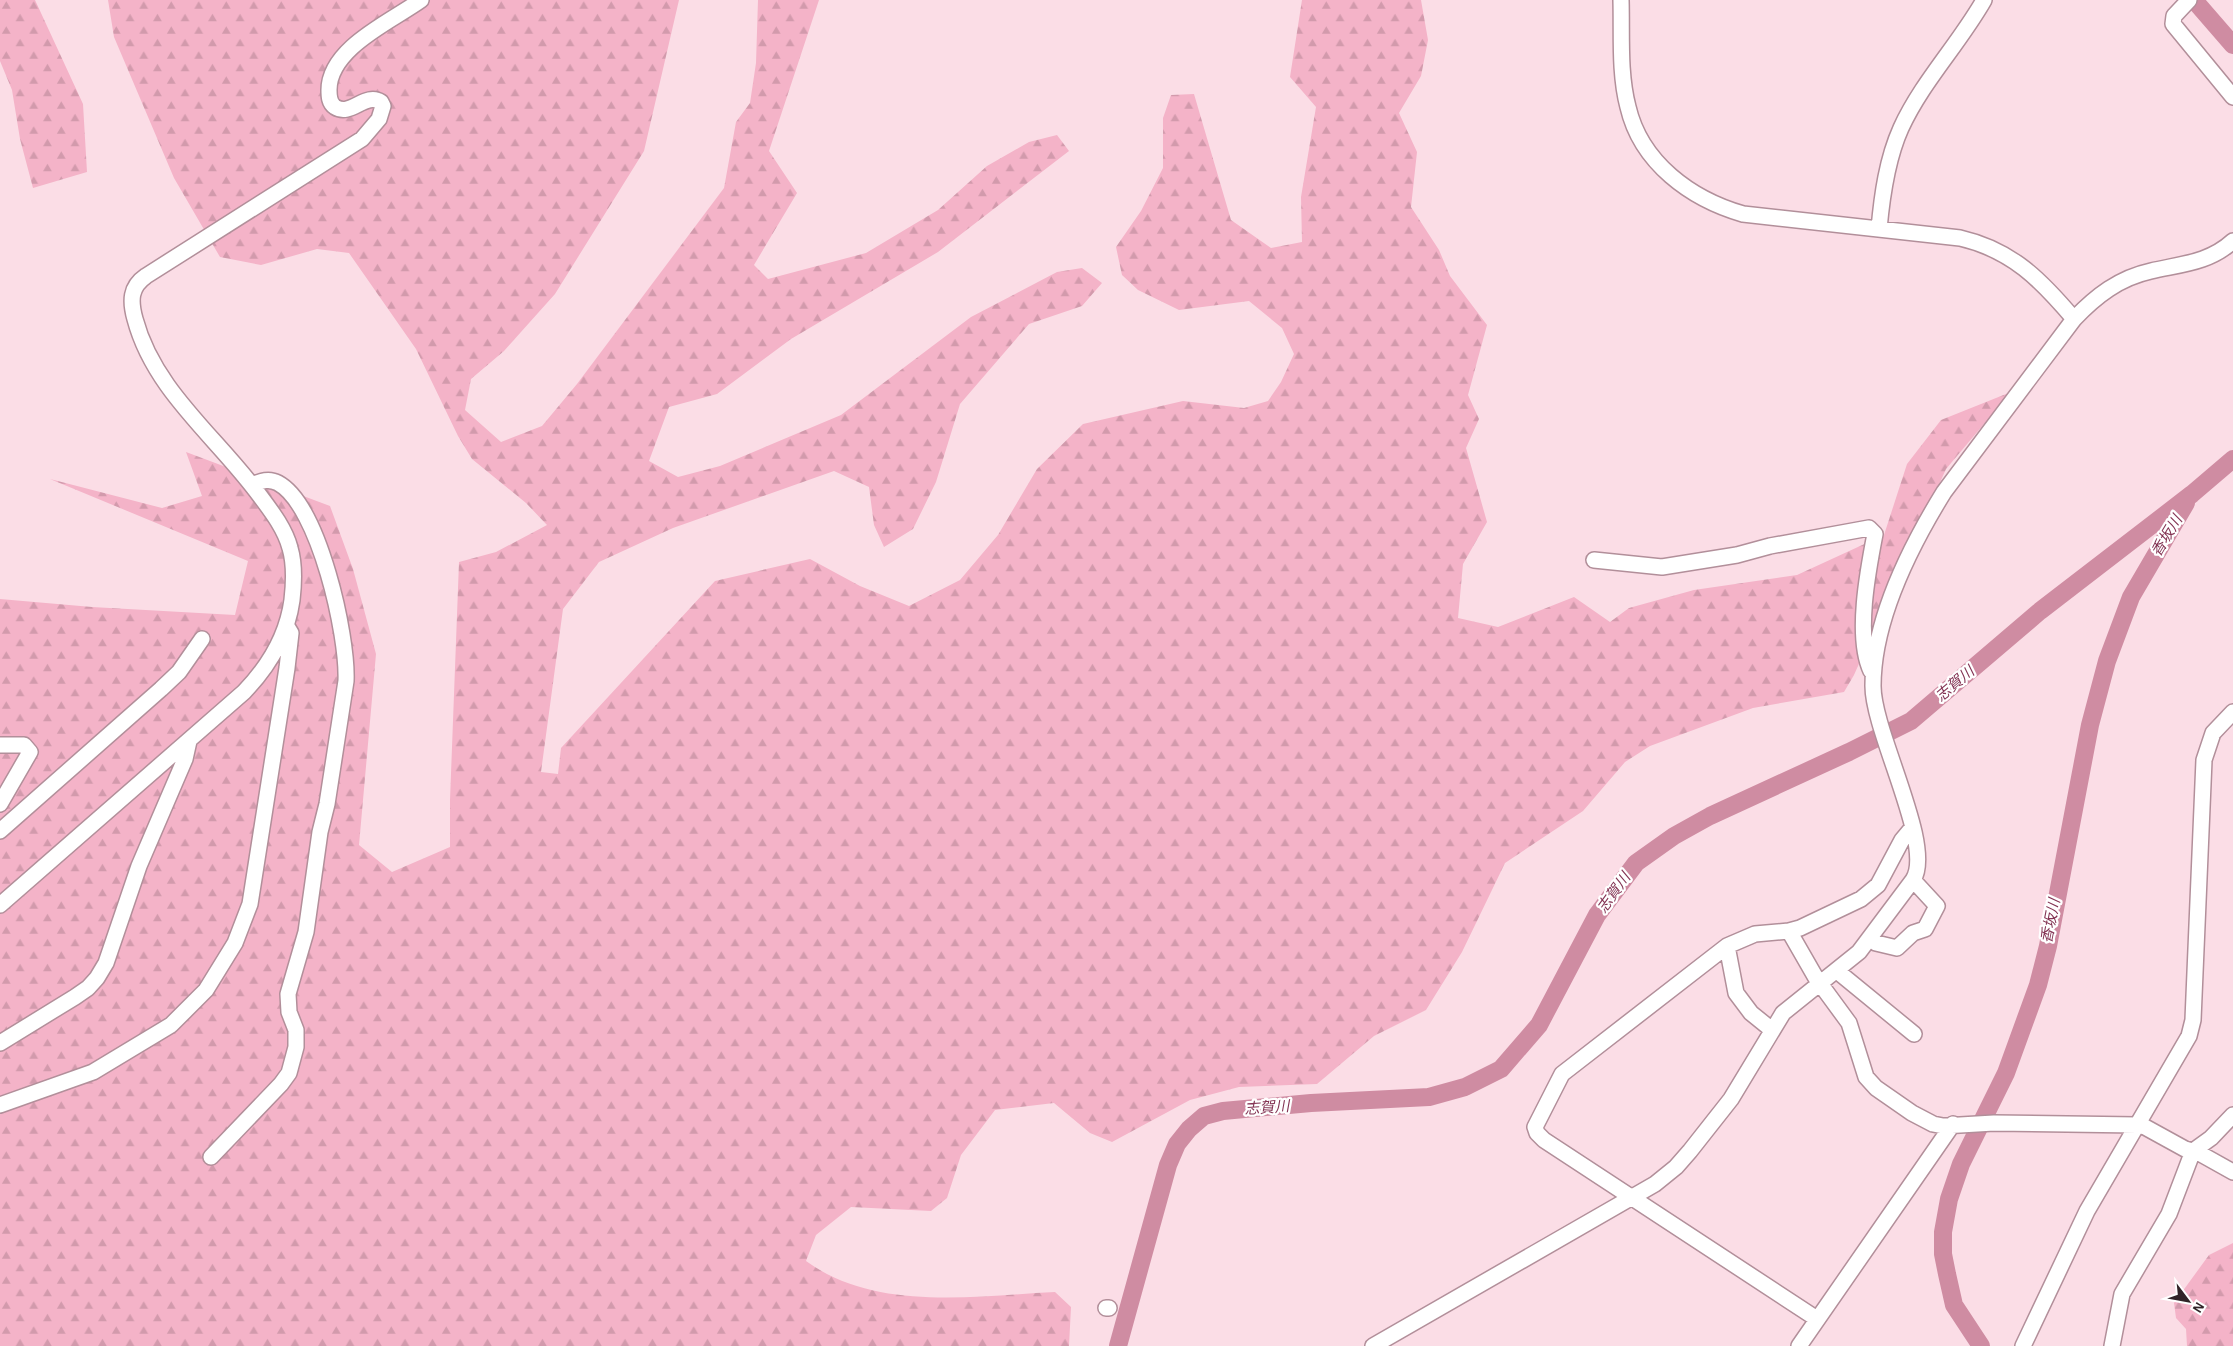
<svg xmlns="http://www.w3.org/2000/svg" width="2233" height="1346" font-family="'Alegreya Sans','Noto Sans JP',sans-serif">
  <defs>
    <pattern id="forest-firs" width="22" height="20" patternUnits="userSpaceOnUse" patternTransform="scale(1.25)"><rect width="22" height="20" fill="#f4b3c8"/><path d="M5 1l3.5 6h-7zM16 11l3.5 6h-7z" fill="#d29aac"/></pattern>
  </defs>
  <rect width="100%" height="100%" fill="#fbdde6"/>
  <!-- forest -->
  <path fill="url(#forest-firs)" d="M0,0h35l48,104 4,68 -54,16 -13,-49 -8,-49 -12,-29z
    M108,0h571l-35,151 -89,143 -51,57 -33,28 -6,31 36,32 41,-16 35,-42 147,-196 12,-66 14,-19 6,-40 2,-63h61l-50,151 28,42 -43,72 14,14 98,-26 72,-43 49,-44 42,-24 28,-7 12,16 -131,101 -147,87 -74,55 -48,13 -20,54 29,16 42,-11 121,-51 130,-98 86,-45 25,-4 20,15 -20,23 -53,18 -69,80 -24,78 -23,47 -29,18 -10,-22 -5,-38 -35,-16 -161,57 -74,34 -36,47 -22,163 17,2 3,-26 154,-167 95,-22 50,27 49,20 51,-26 38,-45 39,-66 46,-45 100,-23 61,7 24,-7 13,-19 13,-28 -12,-26 -33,-27 -70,9 -41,-20 -16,-15 -6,-28 25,-36 22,-43v-50l8,-23 23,-1 37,126 40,28 31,-6 -1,-45 15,-90 -26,-30 12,-77h119l7,40 -7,36 -22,37 18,39 -6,55 28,43 11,26 37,49 -19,70 11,24 -13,29 21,74 -24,42 -5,54 40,9 76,-30 36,25 19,-14 65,-18 103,-15 87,-40 23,-71 34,-44 70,-28 -65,77 -92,206 -10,17 -91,16 -103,38 -25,16 -42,49 -78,52 -43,89 -36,58 -52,26 -57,48 -78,3 -49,13 -78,42 -22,-9 -36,-30 -59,7 -34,45 -14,43 -16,13 -80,-4 -35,28 -10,26c70,51 168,35 249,31l16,15 -2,39h-1069v-747l92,8 143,8 13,-54 -198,-82 112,29 40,-12 -16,-44 144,54 23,63 23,85 -17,191 33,27 58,-25v-47l9,-238 37,-10 51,-27 -21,-22 -54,-44 -14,-23 -42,-87 -67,-96 -32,-4 -56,16 -41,-8 -46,-79 -60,-141z
    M2233,1243v103h-46l-1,-17 -10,-11 -2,-15 35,-48z"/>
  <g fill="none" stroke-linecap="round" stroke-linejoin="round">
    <!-- river -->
    <path stroke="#cf8ca2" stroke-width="18" d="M2194,0l39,45
      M1118,1346l50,-181 9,-21 12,-15 15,-13 19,-5 88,-8 118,-6 36,-10 36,-18 38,-44 58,-110 39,-52 38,-27 36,-20 139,-64 62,-31 129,-110 152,-117 41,-35
      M1981,1346l-27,-41 -7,-31 -4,-20v-22l6,-33 12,-35 45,-91 32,-88 10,-39 42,-221 17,-64 24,-64 55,-94"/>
    <!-- minor casing -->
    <g stroke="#b28f9a" stroke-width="18">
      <path id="minor" d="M1621,0c1,35 -2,73 7,107 13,56 63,92 115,107l217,24c52,12 81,42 114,81
        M2189,0l-15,16 -1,8 60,73
        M1879,229c3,-34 8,-70 22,-101 21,-46 58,-84 83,-128
        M1594,560l68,7 75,-12 33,-9 99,-18 6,6c-7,36 -20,103 -4,137
        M0,745h24l6,7 -30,52
        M0,831l161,-142 18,-17 23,-33
        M0,905l244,-213c25,-26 43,-55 48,-92 2,-17 3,-35 -2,-52 -5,-19 -18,-36 -30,-52 -42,-58 -106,-105 -125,-177 -5,-18 -5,-32 11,-43l216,-137 17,-20 4,-13 -2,-4c-16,-10 -30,15 -46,5 -6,-4 -6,-11 -6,-17 0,-42 63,-69 92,-90
        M1789,931l27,47 33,45 17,54 10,11 36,25 21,11 10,2 51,-3 143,2 8,2 40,22 14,4 34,19
        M1870,938l6,5 21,5 16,-15 12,-4 12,-23 -24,-26
        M1727,946l9,47 15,20 21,17
        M1837,971l77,63
        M0,1043l75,-46 13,-9 9,-10 9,-15 33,-97 46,-107 4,-18
        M0,1105l93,-33 78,-47 35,-35 29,-47 15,-39 37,-236 4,-35 -3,-5
        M211,1157l70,-73 8,-11 7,-26v-17l-7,-18 -1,-18 18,-62 14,-100 7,-28 19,-123c2,-45 -27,-176 -68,-198 -9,-5 -17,-2 -26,2
        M1106,1308h3
        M1817,1319l-273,-179 -7,-7 -2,-6 27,-53 165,-128 28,-12 34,-3 11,-3 61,-29 17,-14 24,-45 10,-12
        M1373,1346l282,-162 21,-17 14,-16 41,-52 52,-86 76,-61 54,-72c22,-34 -40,-147 -40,-194 0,-66 37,-139 71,-194l130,-173c22,-23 45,-41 77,-48 30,-7 58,-8 82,-30
        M1799,1346l154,-222
        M2023,1346l64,-135 102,-175 4,-16 11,-260 9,-27 20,-21
        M2112,1346l10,-52 47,-80 24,-63 18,-13 22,-23"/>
    </g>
    <!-- minor -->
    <use href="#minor" stroke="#fff" stroke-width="15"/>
  </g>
  <g text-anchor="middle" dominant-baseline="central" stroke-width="4.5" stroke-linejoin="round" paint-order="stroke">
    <!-- water labels -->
    <g font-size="15" font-style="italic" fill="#833353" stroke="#fff">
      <text transform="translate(2167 536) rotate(-59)">香坂川</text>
      <text transform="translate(1955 684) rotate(-40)">志賀川</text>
      <text transform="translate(1614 893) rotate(-54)">志賀川</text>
      <text transform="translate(2051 921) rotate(-79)">香坂川</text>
      <text transform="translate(1267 1108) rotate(-4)">志賀川</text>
    </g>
  </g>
  <!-- north arrow -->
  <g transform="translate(2188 1301) rotate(122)" stroke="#ffffff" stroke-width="4" paint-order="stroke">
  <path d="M0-4L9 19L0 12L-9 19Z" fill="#312428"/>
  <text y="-8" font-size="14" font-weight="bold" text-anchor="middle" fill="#312428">N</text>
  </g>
</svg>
